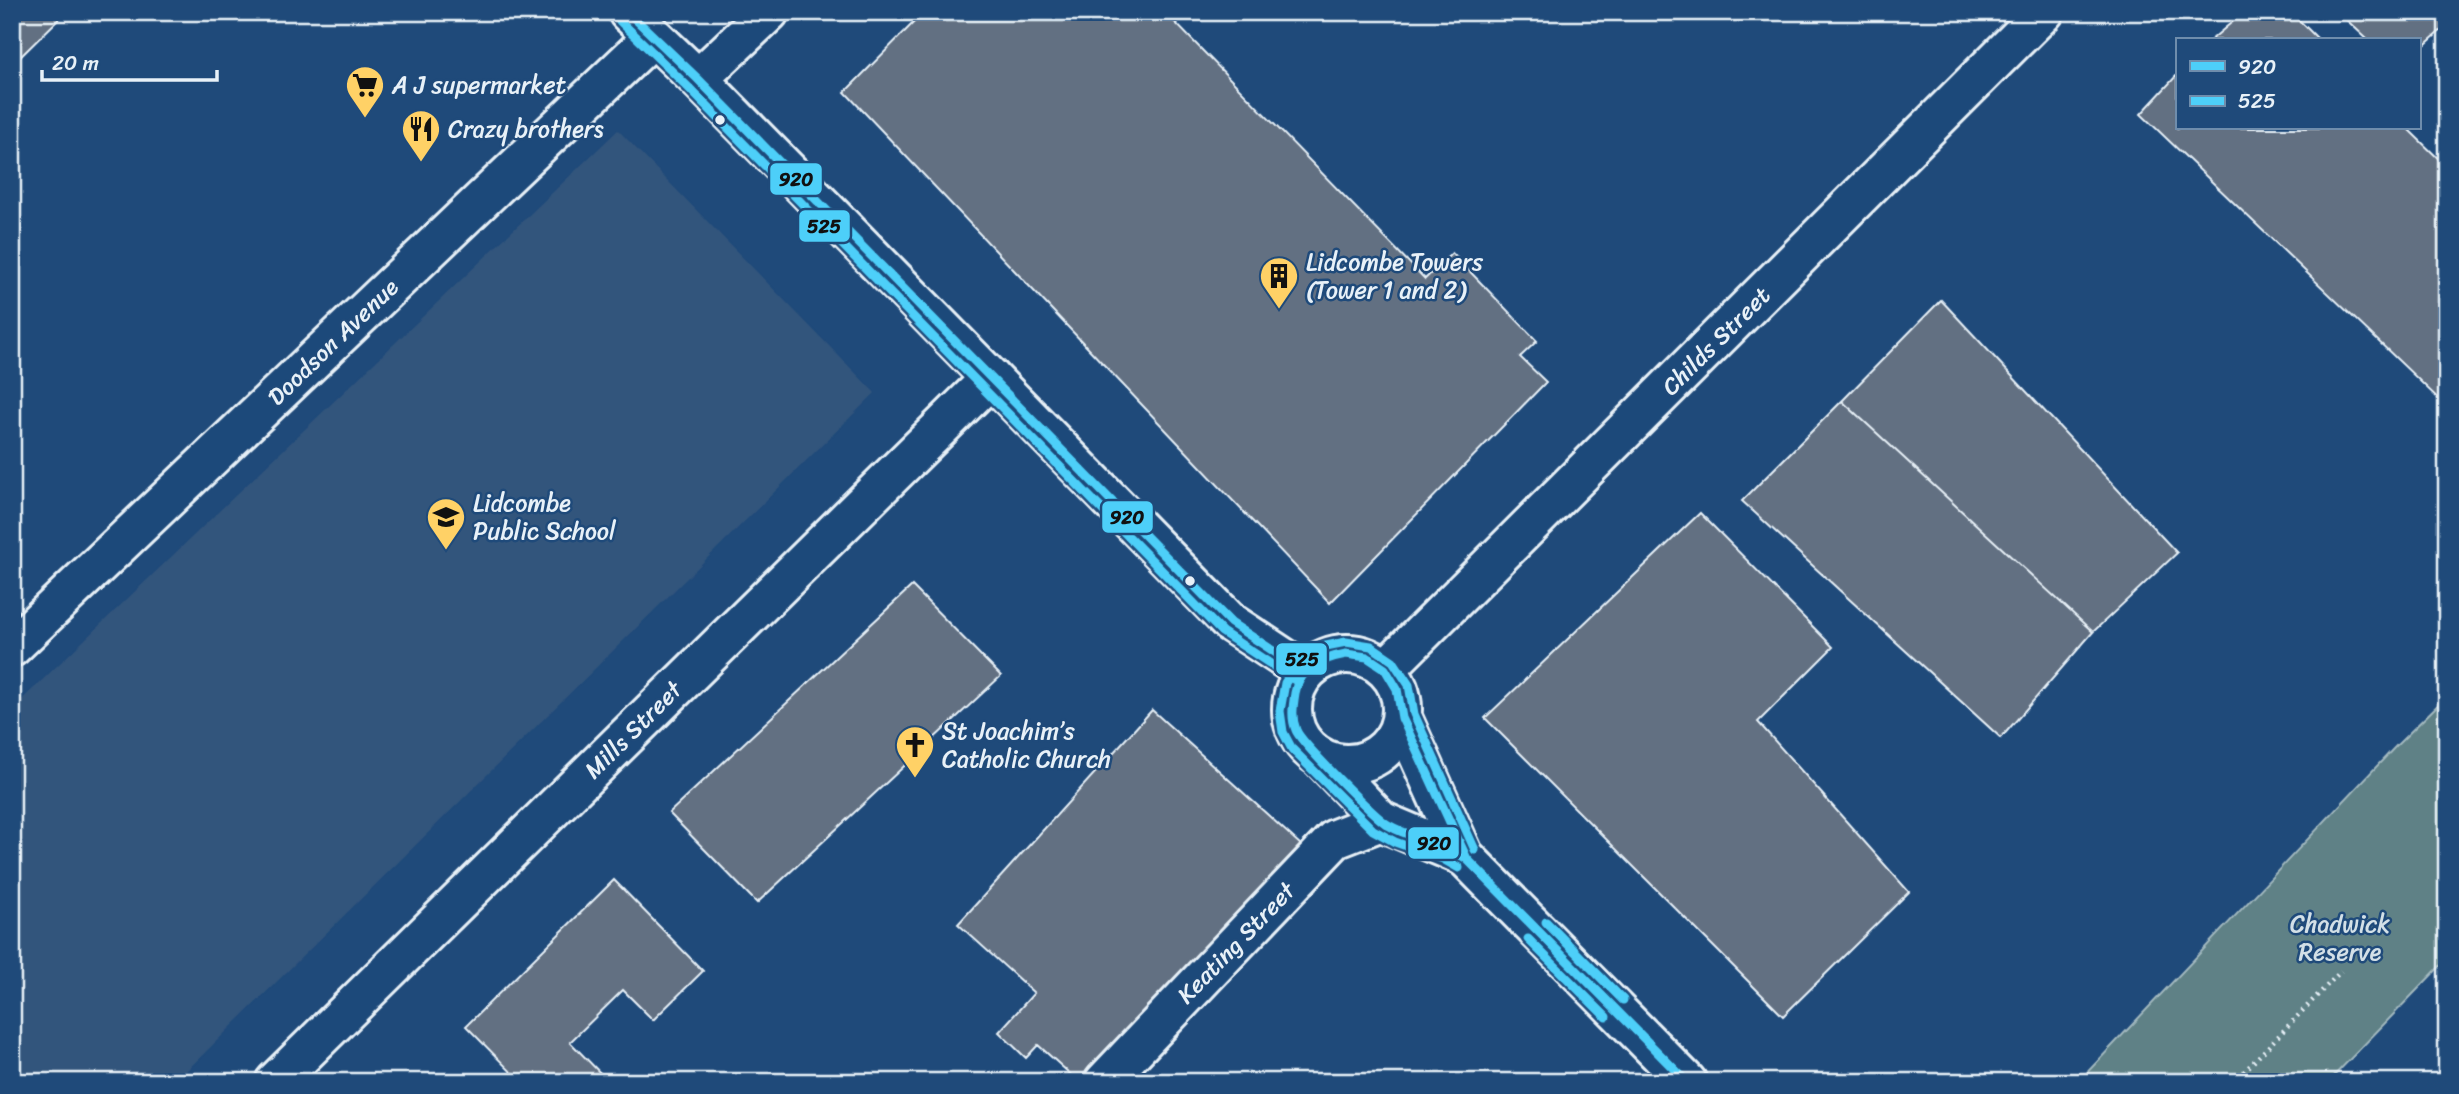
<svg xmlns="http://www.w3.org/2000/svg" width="2459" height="1094" font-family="Sriracha,sans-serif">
  <rect width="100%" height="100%" fill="#1f4a7a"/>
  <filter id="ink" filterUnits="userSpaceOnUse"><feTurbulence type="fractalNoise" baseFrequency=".0143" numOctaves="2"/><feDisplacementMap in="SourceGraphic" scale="14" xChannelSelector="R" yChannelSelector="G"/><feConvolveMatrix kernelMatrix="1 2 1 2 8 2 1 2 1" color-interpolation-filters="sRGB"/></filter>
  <g filter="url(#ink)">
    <!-- built -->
    <path fill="#33557c" d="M618,130l257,263 -700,689h-163v-373z"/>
    <!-- green -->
    <path fill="#5e8186" stroke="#a3b9bf" stroke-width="2" d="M2447,696v263l-119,123h-250l317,-335z"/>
    <!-- building -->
    <path fill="#627082" stroke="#e8f1f8" stroke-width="2" d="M12,12h54l-54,53z
      M924,12h241l260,267 27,-26 85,88 -17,16 26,25 -216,221 -485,-511z
      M2244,12h47l28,28h-108z
      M2338,12h109v13l-28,25v-10h-51z
      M2177,75v53h230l40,39v240l-306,-293z
      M1941,300l236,253 -84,79 -251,-231z
      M1842,401l251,231 -92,106 -259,-237z
      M1700,513l133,134 -75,75 151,170 -126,124 -298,-298z
      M912,586l89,90 -244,227 -88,-90z
      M1152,710l149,135 -215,237h-7l-41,-37 -12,13 -27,-26 35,-39 -76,-69z
      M614,880l89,91 -50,49 -30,-30 -53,52 39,40h-88l-55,-56z"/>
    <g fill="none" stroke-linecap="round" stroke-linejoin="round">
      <!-- street casing -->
      <g stroke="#e8f1f8" stroke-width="44">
        <path id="street" d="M698,79l71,-67
          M12,647l641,-610
          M1386,669l658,-657
          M275,1082l716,-704
          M1104,1082l231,-243 46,-18"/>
      </g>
      <!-- secondary casing -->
      <g stroke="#e8f1f8" stroke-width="44">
        <path id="secondary" d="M628,12l70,67 533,544 74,49
          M1292 709a55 55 0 1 1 110 0a55 55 0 1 1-110 0Z
          M1402,718l62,138 223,226
          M1322,759l59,62 83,35"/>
      </g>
      <!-- path -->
      <path stroke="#e8f1f8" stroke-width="4.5" stroke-dasharray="2 5" stroke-linecap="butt" d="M2234,1082l107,-111"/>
      <!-- street -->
      <use href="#street" stroke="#1f4a7a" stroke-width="38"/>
      <!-- secondary -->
      <use href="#secondary" stroke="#1f4a7a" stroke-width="38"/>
      <!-- bus-1 casing -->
      <g stroke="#1f4a7a" stroke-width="14">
        <path id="bus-1" d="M628,12l70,67 533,544 74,49
          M1346,654l21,3 18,12 12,20 5,29 65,141c-24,-17 -53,-19 -79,-34 -12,-7 -88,-83 -92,-95 -5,-12 -3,-24 -1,-37 4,-25 29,-35 51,-39z
          M1467,859l70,71
          M1467,859l70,71
          M1537,930l77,78
          M1537,930l77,78
          M1614,1008l73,74
          M1614,1008l73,74"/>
      </g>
      <!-- bus-2 casing -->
      <g stroke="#1f4a7a" stroke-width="14">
        <path id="bus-2" d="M620,21l69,67 533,544 76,50
          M1459,868l-16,-9 -48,-17 -22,-12 -81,-81 -9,-17 -3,-21 5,-28 15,-23 21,-13 25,-5 25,4 22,15 16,24 5,29 61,136
          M1546,922l77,78
          M1528,939l78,78"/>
      </g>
      <!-- bus-1 -->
      <use href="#bus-1" stroke="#4dcff9" stroke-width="9"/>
      <!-- bus-2 -->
      <use href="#bus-2" stroke="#4dcff9" stroke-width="9"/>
    </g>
  </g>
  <!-- icons -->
  <defs>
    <g id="supermarket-pin" transform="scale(2.0125)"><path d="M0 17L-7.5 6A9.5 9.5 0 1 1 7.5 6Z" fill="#ffd166" stroke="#1f4a7a"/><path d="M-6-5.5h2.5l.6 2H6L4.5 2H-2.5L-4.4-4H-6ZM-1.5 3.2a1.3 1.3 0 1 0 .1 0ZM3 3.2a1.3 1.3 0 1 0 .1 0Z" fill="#111"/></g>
    <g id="restaurant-pin" transform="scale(2.0125)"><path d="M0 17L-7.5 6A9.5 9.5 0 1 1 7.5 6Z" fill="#ffd166" stroke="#1f4a7a"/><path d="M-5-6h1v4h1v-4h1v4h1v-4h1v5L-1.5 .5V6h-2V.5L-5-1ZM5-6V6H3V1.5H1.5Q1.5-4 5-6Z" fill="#111"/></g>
    <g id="building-pin" transform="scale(2.0125)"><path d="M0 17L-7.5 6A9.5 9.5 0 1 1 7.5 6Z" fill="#ffd166" stroke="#1f4a7a"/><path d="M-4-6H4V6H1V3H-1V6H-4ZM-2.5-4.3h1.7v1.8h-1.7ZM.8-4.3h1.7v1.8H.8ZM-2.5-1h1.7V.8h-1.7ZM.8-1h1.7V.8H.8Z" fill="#111"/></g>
    <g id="school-pin" transform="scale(2.0125)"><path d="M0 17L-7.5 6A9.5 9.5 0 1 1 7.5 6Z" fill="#ffd166" stroke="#1f4a7a"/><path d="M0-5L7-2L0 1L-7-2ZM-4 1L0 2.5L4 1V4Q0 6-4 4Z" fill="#111"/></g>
    <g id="church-pin" transform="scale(2.0125)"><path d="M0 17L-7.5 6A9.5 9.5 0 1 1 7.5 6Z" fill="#ffd166" stroke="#1f4a7a"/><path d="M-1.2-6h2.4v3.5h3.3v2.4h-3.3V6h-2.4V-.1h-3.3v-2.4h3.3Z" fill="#111"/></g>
  </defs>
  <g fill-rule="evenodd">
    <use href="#supermarket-pin" x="365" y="85"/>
    <use href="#restaurant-pin" x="421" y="129"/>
    <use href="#building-pin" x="1279" y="276"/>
    <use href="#school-pin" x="446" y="517"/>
    <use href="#church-pin" x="915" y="745"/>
  </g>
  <!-- markers -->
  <g fill="#e8f1f8" stroke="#1f4a7a" stroke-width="2.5">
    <circle cx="720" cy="120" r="6"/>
    <circle cx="1190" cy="581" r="6"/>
  </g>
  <g text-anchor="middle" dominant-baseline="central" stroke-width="5" stroke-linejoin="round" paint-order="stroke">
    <!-- poi labels -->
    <g font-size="24" fill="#e8f1f8" stroke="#1f4a7a" text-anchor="start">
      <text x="392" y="85">A J supermarket</text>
      <text x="448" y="129">Crazy brothers</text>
      <text x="1306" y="262">Lidcombe Towers<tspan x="1306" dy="28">(Tower 1 and 2)</tspan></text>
      <text x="473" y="503">Lidcombe<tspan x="473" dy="28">Public School</tspan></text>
      <text x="942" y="731">St Joachim’s<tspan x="942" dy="28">Catholic Church</tspan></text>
    </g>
    <!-- street labels -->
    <g font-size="24" fill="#e8f1f8" stroke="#1f4a7a">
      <text transform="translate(1716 341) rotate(-45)">Childs Street</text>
      <text transform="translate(333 342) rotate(-44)">Doodson Avenue</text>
      <text transform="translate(633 730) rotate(-45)">Mills Street</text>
      <text transform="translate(1236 943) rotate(-46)">Keating Street</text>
    </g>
    <!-- park labels -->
    <g font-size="24" fill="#d3e0e7" stroke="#1f4a7a">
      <text x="2340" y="924">Chadwick<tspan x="2340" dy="28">Reserve</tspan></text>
    </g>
  </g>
  <g stroke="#1f4a7a" stroke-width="2.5">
    <rect x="769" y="162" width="54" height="34" rx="7" fill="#4dcff9"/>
    <rect x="798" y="209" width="53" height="34" rx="7" fill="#4dcff9"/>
    <rect x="1101" y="500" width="53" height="34" rx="7" fill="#4dcff9"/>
    <rect x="1275" y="642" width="53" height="34" rx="7" fill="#4dcff9"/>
    <rect x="1407" y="826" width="53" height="34" rx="7" fill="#4dcff9"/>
  </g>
  <g font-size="19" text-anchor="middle" font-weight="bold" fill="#111">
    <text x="796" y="186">920</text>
    <text x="824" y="233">525</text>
    <text x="1127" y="524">920</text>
    <text x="1302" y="666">525</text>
    <text x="1434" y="850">920</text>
  </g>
  <!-- margin -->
  <rect width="2459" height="1094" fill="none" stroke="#1f4a7a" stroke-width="42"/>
  <rect x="21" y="21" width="2417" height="1052" fill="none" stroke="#e8f1f8" stroke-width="2.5" filter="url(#ink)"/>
  <!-- legend -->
  <rect x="2176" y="38" width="245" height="91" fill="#1f4a7a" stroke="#6f8dac" stroke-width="2"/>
  <rect x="2190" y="61" width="35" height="10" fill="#4dcff9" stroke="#6f8dac" stroke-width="2"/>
  <text x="2238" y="74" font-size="21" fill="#e8f1f8">920</text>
  <rect x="2190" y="96" width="35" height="10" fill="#4dcff9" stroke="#6f8dac" stroke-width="2"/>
  <text x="2238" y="108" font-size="21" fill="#e8f1f8">525</text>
  <!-- scale -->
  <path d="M42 70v10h175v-10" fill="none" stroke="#e8f1f8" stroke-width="3.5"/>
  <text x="52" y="70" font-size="21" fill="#e8f1f8" stroke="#1f4a7a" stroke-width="5" paint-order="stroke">20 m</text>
</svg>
